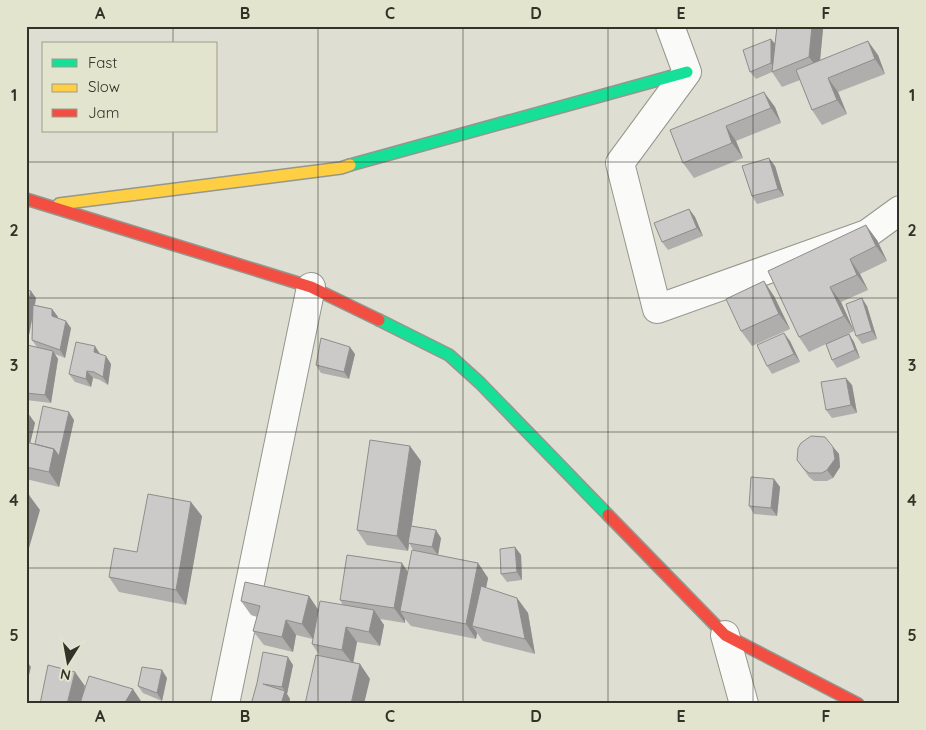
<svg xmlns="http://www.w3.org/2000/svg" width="926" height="730" font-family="Quicksand,sans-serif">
  <rect width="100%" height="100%" fill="#dedfd2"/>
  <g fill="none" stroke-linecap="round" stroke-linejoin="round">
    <!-- street casing -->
    <g stroke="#95968d" stroke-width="30">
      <path id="street" d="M670,26l17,46 -67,91 37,146 210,-75 33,-24
        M725,635l19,69
        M225,704l86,-417"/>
    </g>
    <!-- fast casing -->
    <g stroke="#95968d" stroke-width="14">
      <path id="fast" d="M350,165l337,-93
        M379,320l70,35 31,28 128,132"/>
    </g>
    <!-- slow casing -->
    <g stroke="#95968d" stroke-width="14">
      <path id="slow" d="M59,204l282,-36 9,-3"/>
    </g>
    <!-- jam casing -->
    <g stroke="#95968d" stroke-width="14">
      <path id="jam" d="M26,199l285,88 68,33
        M608,515l117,120 133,69"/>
    </g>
    <!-- street -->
    <use href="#street" stroke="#fafaf8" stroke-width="28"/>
    <!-- fast -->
    <use href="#fast" stroke="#16e098" stroke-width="11"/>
    <!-- slow -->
    <use href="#slow" stroke="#ffcf43" stroke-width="11"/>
    <!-- jam -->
    <use href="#jam" stroke="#f24e42" stroke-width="11"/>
  </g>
  <!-- wall -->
  <path fill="#afaeac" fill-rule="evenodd" d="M777,26h44l2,3 -3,31 58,-5 7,19 -47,18 9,22 -25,11 -10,-15 -12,-30 -18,7 -10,-15 -16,7 -6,-7 25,-28z
    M775,107l6,16 -45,18 7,17 -49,20 -11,-15 -13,-33z
    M775,166l9,30 -27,8 -5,-8z
    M689,209l6,8 8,19 -35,14 -6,-8z
    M877,240l10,21 -27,13 8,16 -27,12 13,29 -24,12 19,-9 5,8 6,16 -23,10 -5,-8 -6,-16 -17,8 -10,-15 -31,-66z
    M26,290l10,8 -1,7 17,4 6,8v1l13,10 -6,30 -10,-4 3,5 -7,44 -25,-3zM33,316l-1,24 5,7 -10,-2z
    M774,296l16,33 -38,17 -11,-15z
    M867,306l10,33 -15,5 -6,-8z
    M790,341l10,21 -28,12 -5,-8z
    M100,354l11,10 -3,21 -8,-5 -7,-2 -2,9 -16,-5 -6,-8z
    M355,354l-6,25 -28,-6 -5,-8z
    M852,385l5,28 -25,5 -6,-8z
    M26,415l4,1 5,7 -5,20 5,1 39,-24 -15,67 -33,-8z
    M833,447l6,7 1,13 -7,11 -6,3h-13l-5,-4 -12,-17z
    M421,461l-10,69 30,8 -3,17 40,8 10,15 -2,10 31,10 11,15 7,41 -52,-13 -6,-8 -1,6 -65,-13 -6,-7v4l-25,-4 4,6 -4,21 -23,-4 -4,20 7,2 10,15 -50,-23 -8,-12 1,-5 -17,-4 -3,17 -29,-7 -11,-14 4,-14 -6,-2 -10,-14 68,-5 9,14 25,-5 -3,-5 68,-28 5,-22 -4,-7 -1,8 -41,-6 -10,-15z
    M774,479l6,8 -3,29 -23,-2 -5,-8z
    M202,516l-16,89 -67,-13 -10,-15 28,-25z
    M515,547l6,8 1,25 -15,2 -6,-8z
    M293,665l-6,29 3,5 -1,5h-35l-2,-3 5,-18z
    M167,678l-5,23 -19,-8 -5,-7z"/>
  <!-- shaded-wall -->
  <path fill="#8f8d8c" d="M812,26h9l2,3 -4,42 -10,-14z
    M771,39l6,7 -1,25 -5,-8z
    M868,41l10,14 7,19 -10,-15z
    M828,78l10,14 9,22 -10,-14z
    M764,92l11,15 6,16 -10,-15z
    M726,126l10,15 7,17 -11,-15z
    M769,158l6,8 9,30 -6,-7z
    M689,209l6,8 8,19 -6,-8z
    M866,225l11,15 10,21 -11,-15z
    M850,259l10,15 8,16 -11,-15z
    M764,281l10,15 16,33 -11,-15z
    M830,287l11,15 13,29 -10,-15z
    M31,291l5,7 -9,47 -1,48v-79z
    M862,298l5,8 10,33 -5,-8z
    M52,309l6,8v7l-6,-8z
    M66,321l5,7 -6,30 -5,-8z
    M784,333l6,8 10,21 -6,-8z
    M849,334l5,8 6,16 -5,-8z
    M95,346l5,8 -6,-2z
    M350,347l5,7 -6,25 -5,-7z
    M53,351l5,8 -7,44 -6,-8z
    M106,356l5,8 -3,21 -5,-8z
    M87,371l6,7 -2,9 -5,-8z
    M846,378l6,7 5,28 -6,-8z
    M69,412l5,8 -15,67 -10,-15 5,-23z
    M30,416l5,7 -5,21 -4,-6v-7z
    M410,446l11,15 -13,90 -11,-15z
    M833,447l6,7 1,13 -7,11 -6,-8z
    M774,479l6,8 -3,29 -6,-8z
    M29,495l11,15 -13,45 -1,-1v-47z
    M191,502l11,14 -16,89 -10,-15z
    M436,530l5,8 -3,17 -6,-8z
    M515,547l6,8 1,25 -5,-8z
    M402,563l10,15 -12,33 5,8v4l-11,-15z
    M478,563l10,15 -10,50 -6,-2 5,7 -1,6 -10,-15z
    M26,584l3,4 -3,11z
    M309,596l10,15 -6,28 -11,-15z
    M517,598l11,15 7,41 -10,-15z
    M374,610l10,15 -4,21 -11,-14z
    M286,620l10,15 -3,17 -11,-15z
    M346,627l11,15 -4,22 -11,-14z
    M288,657l5,8 -6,29 3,5 -1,5h-8l4,-13 -3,-4z
    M26,660l5,7 -5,20z
    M360,664l10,15 -6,25h-13z
    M162,670l5,8 -5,23 -5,-8z
    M75,672l10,14 -4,18h-14z
    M133,689l10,15h-19z"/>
  <!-- building -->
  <path fill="#cccac8" stroke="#8f8d8c" d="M777,26h35l-3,31 -37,15z
    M771,39v24l-21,9 -7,-22z
    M868,41l7,18 -47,19 9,22 -25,10 -16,-40z
    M764,92l7,16 -45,18 6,17 -49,20 -13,-33z
    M769,158l9,31 -26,7 -10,-30z
    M689,209l8,19 -35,14 -8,-19z
    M866,225l10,21 -26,13 7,16 -27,12 14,29 -45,21 -31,-66z
    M764,281l15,33 -38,17 -15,-32z
    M26,290l5,1 -5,23z
    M862,298l10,33 -16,5 -10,-32z
    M33,305l19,4v7l14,5 -6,29 -28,-10z
    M784,333l10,21 -27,12 -10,-21z
    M849,334l6,16 -23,10 -6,-16z
    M321,338l29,9 -6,25 -28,-7z
    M76,342l19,4 -1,6 12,4 -3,21 -9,-5 -7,-1 -1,8 -17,-5z
    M27,345l26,6 -8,44 -19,-2v-41z
    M846,378l5,27 -25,5 -5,-28z
    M43,406l26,6 -10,44 -5,-7 -19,-5z
    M26,415l4,1 -4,15z
    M811,436l14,1 8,10 2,12 -8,11 -5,3h-13l-5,-4 -7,-9 1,-12 3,-5z
    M370,440l40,6 -13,90 -40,-6z
    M26,442l28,7 -5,23 -23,-5z
    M751,477l23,2 -3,29 -22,-2z
    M26,494l3,1 -3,12z
    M148,494l43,8 -15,88 -67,-13 5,-29 23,4z
    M411,526l25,4 -4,17 -24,-4z
    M515,547l2,25 -16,2 -1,-25z
    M412,550l66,13 -12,61 -66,-13z
    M347,555l55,8 -8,45 -54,-8z
    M245,582l64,14 -7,28 -16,-4 -4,17 -29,-6 7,-25 -19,-5z
    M481,586l36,12 8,41 -53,-13z
    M320,601l54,9 -5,22 -23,-5 -4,23 -30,-6z
    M263,652l25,5 -6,30 -19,-3 22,7 -4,13h-19l-10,-3 5,-18z
    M316,655l44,9 -9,40h-46z
    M48,665l27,7 -8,32h-27z
    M142,667l20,3 -5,23 -19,-7z
    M89,676l44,13 -9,15h-42l-1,-4z"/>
  <!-- grid -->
  <path fill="none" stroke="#323229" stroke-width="1" stroke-opacity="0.55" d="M173,26v18M318,26v678M463,26v678M608,26v678M753,26v678M173,131v573M26,162h874M26,298h874M26,432h874M26,568h874"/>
  <!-- border -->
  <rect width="926" height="730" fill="none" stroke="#e3e4cd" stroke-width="55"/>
  <!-- legend -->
  <rect x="42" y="42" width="175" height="90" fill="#e3e4cd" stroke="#9c9d8b"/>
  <rect x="52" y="59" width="25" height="8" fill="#16e098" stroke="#9c9d8b"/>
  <text x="88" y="68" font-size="15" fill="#323229">Fast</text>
  <rect x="52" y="84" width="25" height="8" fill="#ffcf43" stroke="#9c9d8b"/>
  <text x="88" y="92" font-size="15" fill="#323229">Slow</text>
  <rect x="52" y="109" width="25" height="8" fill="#f24e42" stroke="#9c9d8b"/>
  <text x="88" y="118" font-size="15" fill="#323229">Jam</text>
  <!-- north arrow -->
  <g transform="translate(68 662) rotate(191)" stroke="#e3e4cd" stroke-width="4" paint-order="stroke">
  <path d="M0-4L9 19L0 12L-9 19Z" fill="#323229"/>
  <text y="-8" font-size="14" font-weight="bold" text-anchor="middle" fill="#323229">N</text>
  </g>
  <rect x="28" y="28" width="870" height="674" fill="none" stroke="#323229" stroke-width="2"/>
  <g font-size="16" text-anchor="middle" font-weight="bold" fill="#323229">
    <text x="100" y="19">A</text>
    <text x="245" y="19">B</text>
    <text x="390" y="19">C</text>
    <text x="536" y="19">D</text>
    <text x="681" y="19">E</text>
    <text x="826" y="19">F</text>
    <text x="14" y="101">1</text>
    <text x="912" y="101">1</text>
    <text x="14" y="236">2</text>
    <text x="912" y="236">2</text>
    <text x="14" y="371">3</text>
    <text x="912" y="371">3</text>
    <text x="14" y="506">4</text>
    <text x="912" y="506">4</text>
    <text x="14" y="641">5</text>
    <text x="912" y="641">5</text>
    <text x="100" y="722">A</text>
    <text x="245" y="722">B</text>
    <text x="390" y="722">C</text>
    <text x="536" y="722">D</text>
    <text x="681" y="722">E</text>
    <text x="826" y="722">F</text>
  </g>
</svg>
